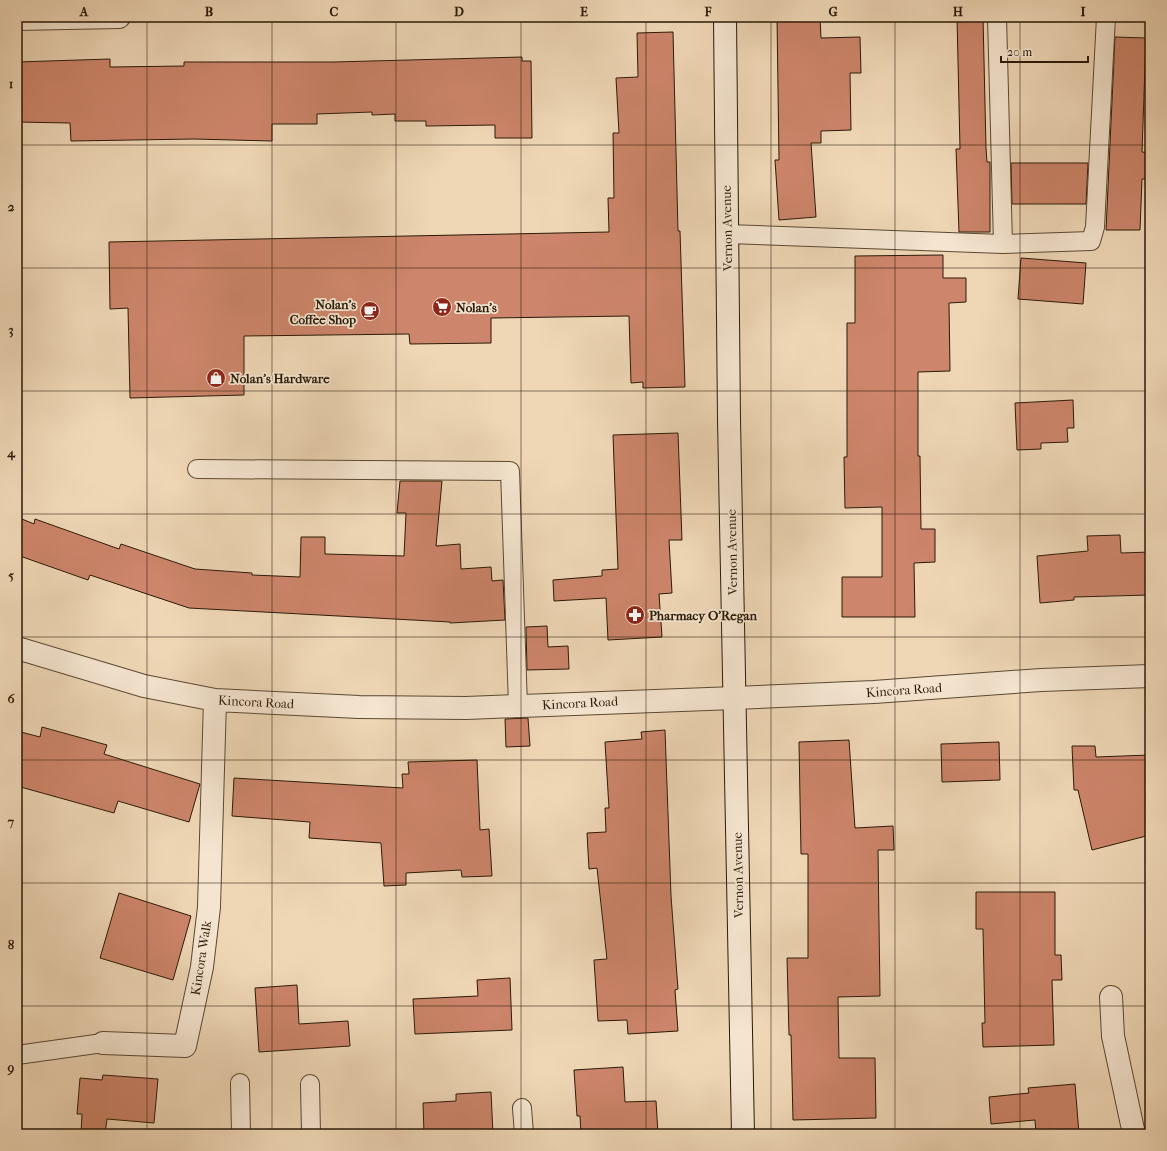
<svg xmlns="http://www.w3.org/2000/svg" width="1167" height="1151" font-family="'IM FELL French Canon',serif">
  <rect width="100%" height="100%" fill="#efd7b6"/>
  <filter id="stains"><feTurbulence type="fractalNoise" baseFrequency=".005" numOctaves="4"/><feColorMatrix values="0 0 0 0 .2 0 0 0 0 .09 0 0 0 0 .02 0 0 0 .5 -.17"/></filter>
  <radialGradient id="worn" r=".72"><stop offset=".6" stop-color="#630" stop-opacity="0"/><stop offset="1" stop-color="#630" stop-opacity=".3"/></radialGradient>
  <!-- building -->
  <path fill="#cd856b" stroke="#2a1a07" d="M777,17h43l1,21 39,-1 1,36h-11l1,57 -30,1v12h-10l5,74 -37,3 -4,-60h4z
    M957,17h26l3,131 1,14h3v70h-31l-3,-83h4z
    M673,32l5,199h2l5,156 -42,1v-6l-12,1 -2,-67 -138,2v25l-81,1 -1,-10 -165,2v59l-114,3 -2,-90 -18,1 -1,-67 500,-10 -1,-34h6l-1,-65h6l-3,-55 22,-1 -1,-44z
    M1115,37l31,1 -4,114 8,1 -3,26h-5l-2,51h-34z
    M522,57v4h9l1,77h-37v-13l-69,1v-5h-31v-7l-23,1v-3l-55,2v10h-45v17l-78,-2 -123,2 -1,-18 -53,-1v-60l93,-3v8l74,-1v-4h150z
    M1011,163h77l-2,41h-74z
    M943,255v23h23v24l-17,1 1,68 -32,1v84h2l1,73h14v33l-21,1 1,54h-73v-40h40v-70l-37,1 -1,-51h3v-134h8v-67z
    M1021,258l65,5 -3,41 -65,-5z
    M1073,400l1,28h-7l1,14 -27,1v6l-24,1 -2,-47z
    M678,433l4,107h-13l3,53 -13,1 3,43 -54,3 -2,-42 -52,3 -1,-21 49,-4v-6l16,-1 -5,-134z
    M400,481h42l-6,65 24,-2 1,25 30,-2 1,14 11,-1 2,40 -55,3v-1l-261,-14 -99,-33 -2,5 -71,-25v-38l17,7 1,-5 84,30 2,-5 74,25 57,4v2l48,2 1,-40h24v17l79,2 2,-43h-9z
    M1120,535l1,18 29,-1v43l-76,2v3l-34,3 -3,-47 51,-5 -1,-15z
    M547,626l1,21 20,-1 1,23 -42,1 -1,-43z
    M528,718l2,28 -24,1 -1,-28z
    M42,727l65,18 -3,9 96,30 -11,38 -71,-21 -4,12 -97,-27v-55l23,6z
    M665,730l6,166 7,93 -3,1 3,41 -50,3 -1,-14 -29,1 -4,-61 13,-1 -10,-91 -8,1 -2,-36 19,-1 -1,-24h4l-4,-66 37,-3 -1,-7z
    M849,740l6,88 38,-2 1,24h-16l2,146 -42,1 1,61h36l1,60 -83,2 -2,-85h-2l-2,-77h21v-104h-7l-2,-112z
    M999,742l1,38 -58,2 -1,-38z
    M1072,746h23l1,11 54,-2v80l-58,15 -14,-60h-4z
    M477,760l3,70 9,-1 3,47 -30,1 -1,-7 -55,3v12l-22,1 -3,-43 -72,-5 1,-16 -78,-6 2,-38 169,10 -1,-14h7l-1,-12z
    M976,892h79v63h6l1,25h-10l2,65 -71,2 -1,-24h3l-2,-94h-7z
    M119,893l72,23 -18,64 -73,-22z
    M510,978l2,52 -97,4 -2,-35 65,-3 -1,-16z
    M297,985l2,39 49,-3 2,25 -91,6 -4,-64z
    M623,1067l2,35 31,-1 2,33h-77l-1,-18h-3l-3,-46z
    M103,1075l55,4 -4,44 -47,-4 -2,15h-24l1,-20h-5l3,-36 22,2z
    M1075,1084l4,50h-43l-1,-14 -44,4 -2,-27 40,-4 -1,-5z
    M491,1092l2,42h-69l-1,-31 33,-2v-7z"/>
  <g fill="none" stroke-linecap="round" stroke-linejoin="round">
    <!-- lane casing -->
    <g stroke="#5b4933" stroke-width="20">
      <path id="lane" d="M997,17l6,227
        M727,234l276,10 88,-3 4,-14 11,-210
        M197,469l313,2 8,235
        M17,1055l86,-12
        M240,1083l1,51
        M310,1084l1,50
        M522,1108l2,26"/>
    </g>
    <!-- street casing -->
    <g stroke="#5b4933" stroke-width="24">
      <path id="street" d="M17,19l102,-2
        M17,648l127,38 71,14 144,7 107,1 269,-10 139,-6 167,-12 109,-4
        M1111,997l2,39 21,98
        M103,1043l82,3 17,-79 7,-60 6,-207"/>
    </g>
    <!-- secondary casing -->
    <g stroke="#2a1a07" stroke-width="24">
      <path id="secondary" d="M725,17l4,403 14,714"/>
    </g>
    <!-- lane -->
    <use href="#lane" stroke="#f5e5d0" stroke-width="18"/>
    <!-- street -->
    <use href="#street" stroke="#f5e5d0" stroke-width="22"/>
    <!-- secondary -->
    <use href="#secondary" stroke="#f5e5d0" stroke-width="22"/>
  </g>
  <!-- grid -->
  <path fill="none" stroke="#2a1a07" stroke-width="1" stroke-opacity="0.55" d="M147,17v1117M272,17v1117M396,17v1117M521,17v1117M646,17v1117M771,17v1117M895,17v1117M1020,17v1117M17,145h1133M17,268h1133M17,391h1133M17,514h1133M17,637h1133M17,760h1133M17,883h1133M17,1006h1133"/>
  <!-- icons -->
  <defs>
    <g id="supermarket-disc" transform="scale(1)"><circle r="9.5" fill="#8f2418" stroke="#f5e5d0"/><path d="M-6-5.5h2.5l.6 2H6L4.5 2H-2.5L-4.4-4H-6ZM-1.5 3.2a1.3 1.3 0 1 0 .1 0ZM3 3.2a1.3 1.3 0 1 0 .1 0Z" fill="#fff"/></g>
    <g id="cafe-disc" transform="scale(1)"><circle r="9.5" fill="#8f2418" stroke="#f5e5d0"/><path d="M-5.5-4.5H6V0H3Q3 3.5 0 3.5H-2.5Q-5.5 3.5-5.5 0ZM3-3.2v2h1.7v-2ZM-6 4.5H4V6H-6Z" fill="#fff"/></g>
    <g id="shop-disc" transform="scale(1)"><circle r="9.5" fill="#8f2418" stroke="#f5e5d0"/><path d="M-5-2.5h2.3a2.7 3.5 0 0 1 5.4 0H5L5.5 6h-11ZM-1.5-2.5h3a1.5 2.3 0 0 0-3 0Z" fill="#fff"/></g>
    <g id="pharmacy-disc" transform="scale(1)"><circle r="9.5" fill="#8f2418" stroke="#f5e5d0"/><path d="M-2-6h4v4h4v4h-4v4h-4v-4h-4v-4h4Z" fill="#fff"/></g>
  </defs>
  <g fill-rule="evenodd">
    <use href="#supermarket-disc" x="442" y="307"/>
    <use href="#cafe-disc" x="370" y="311"/>
    <use href="#shop-disc" x="216" y="378"/>
    <use href="#pharmacy-disc" x="635" y="615"/>
  </g>
  <g text-anchor="middle" dominant-baseline="central" stroke-width="3.5" stroke-linejoin="round" paint-order="stroke">
    <!-- street labels -->
    <g font-size="13" fill="#2a1a07" stroke="#f5e5d0">
      <text transform="translate(727 228) rotate(-91)">Vernon Avenue</text>
      <text transform="translate(732 552) rotate(-91)">Vernon Avenue</text>
      <text transform="translate(904 690) rotate(-4)">Kincora Road</text>
      <text transform="translate(256 702) rotate(3)">Kincora Road</text>
      <text transform="translate(580 703) rotate(-3)">Kincora Road</text>
      <text transform="translate(738 875) rotate(-91)">Vernon Avenue</text>
      <text transform="translate(201 958) rotate(-81)">Kincora Walk</text>
    </g>
    <!-- poi labels -->
    <g font-size="13" font-weight="bold" fill="#2a1a07" stroke="#f5e5d0" text-anchor="start">
      <text x="356" y="304" text-anchor="end">Nolan's<tspan x="356" dy="15">Coffee Shop</tspan></text>
      <text x="456" y="307">Nolan's</text>
      <text x="230" y="378">Nolan's Hardware</text>
      <text x="649" y="615">Pharmacy O'Regan</text>
    </g>
  </g>
  <!-- margin -->
  <rect width="1167" height="1151" fill="none" stroke="#efd7b6" stroke-width="44"/>
  <!-- scale -->
  <path d="M1001 56v6h87v-6" fill="none" stroke="#2a1a07" stroke-width="2"/>
  <text x="1007" y="56" font-size="12" fill="#2a1a07" stroke="#f5e5d0" stroke-width="3" paint-order="stroke">20 m</text>
  <rect x="22" y="22" width="1123" height="1107" fill="none" stroke="#2a1a07" stroke-width="1.5"/>
  <g font-size="13" text-anchor="middle" font-weight="bold" fill="#2a1a07">
    <text x="84" y="16">A</text>
    <text x="209" y="16">B</text>
    <text x="334" y="16">C</text>
    <text x="459" y="16">D</text>
    <text x="584" y="16">E</text>
    <text x="708" y="16">F</text>
    <text x="833" y="16">G</text>
    <text x="958" y="16">H</text>
    <text x="1083" y="16">I</text>
    <text x="11" y="88">1</text>
    <text x="11" y="211">2</text>
    <text x="11" y="334">3</text>
    <text x="11" y="457">4</text>
    <text x="11" y="580">5</text>
    <text x="11" y="703">6</text>
    <text x="11" y="826">7</text>
    <text x="11" y="949">8</text>
    <text x="11" y="1072">9</text>
  </g>
  <rect width="100%" height="100%" filter="url(#stains)"/>
  <rect width="100%" height="100%" fill="url(#worn)"/>
</svg>
